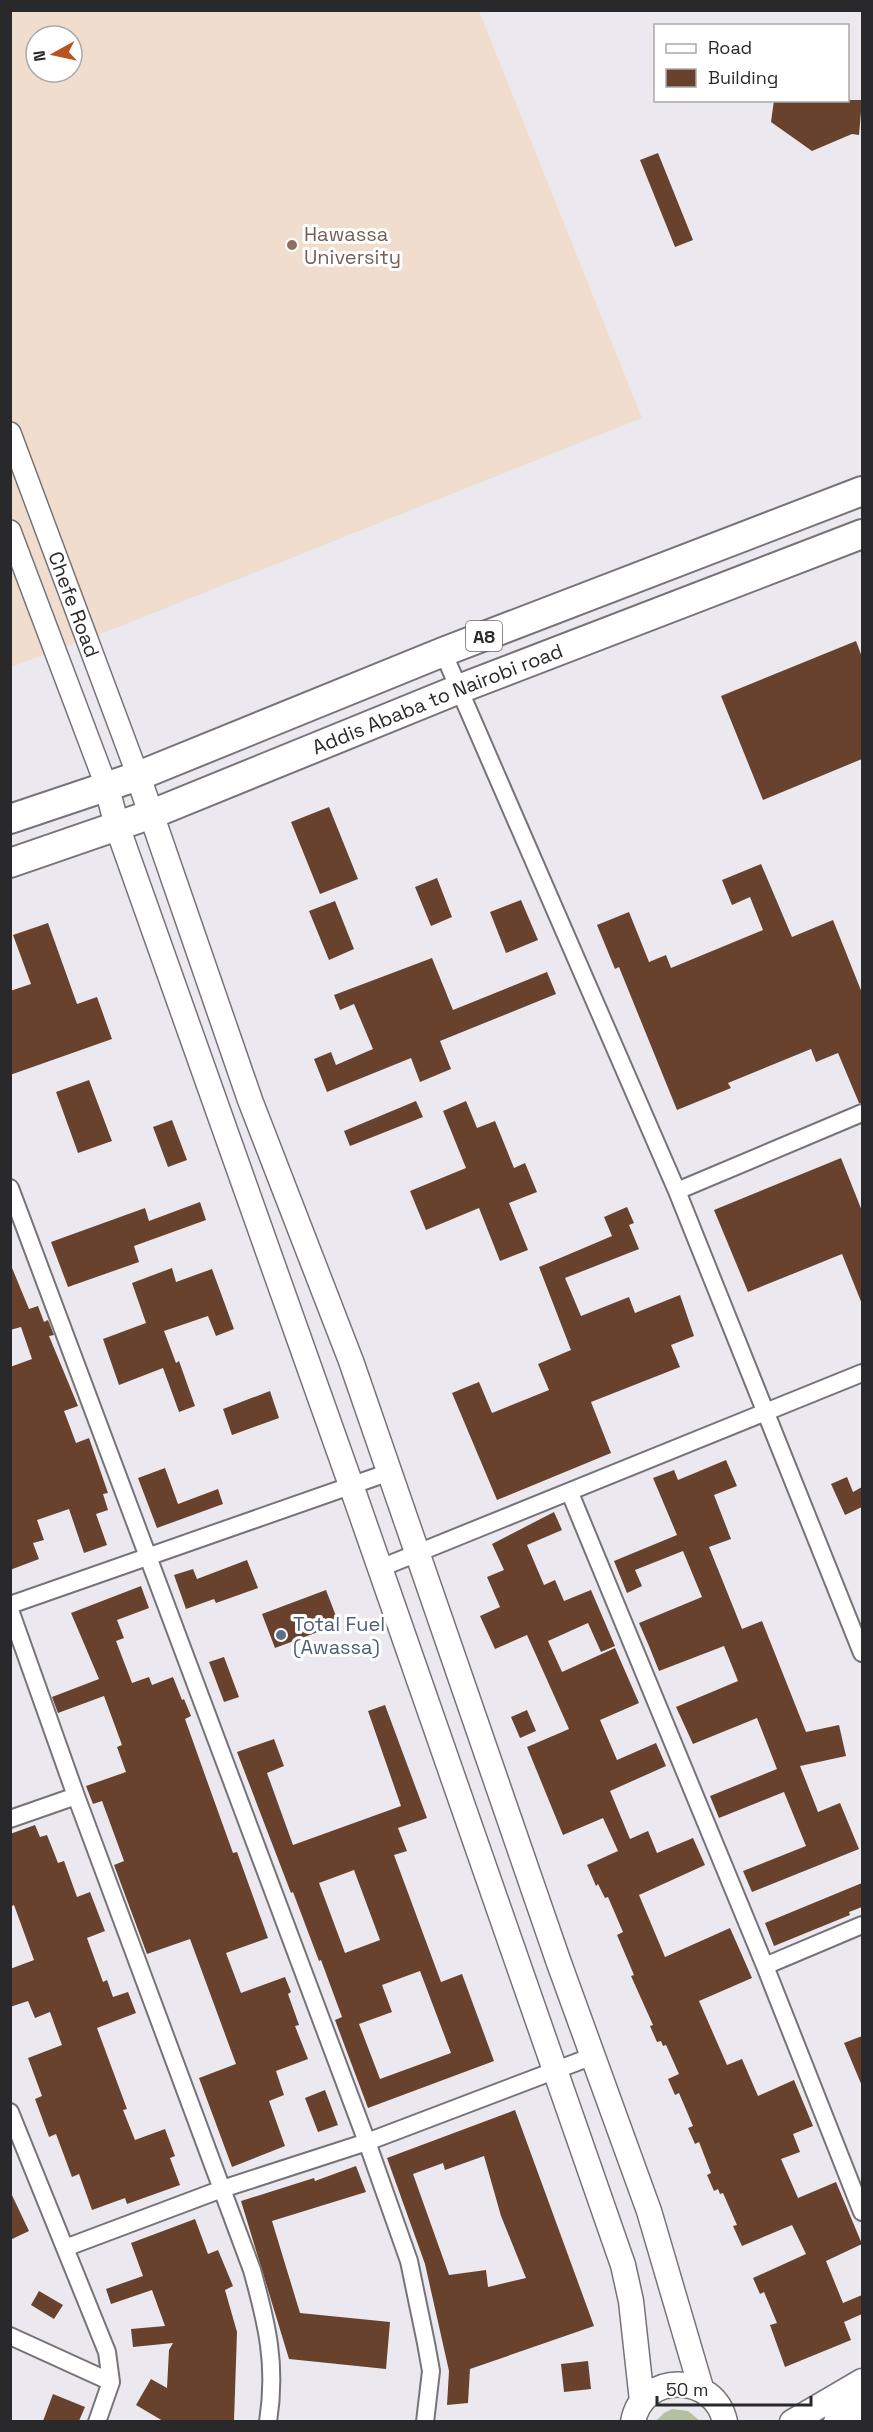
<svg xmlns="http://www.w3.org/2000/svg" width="873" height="2432" font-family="'Space Grotesk',sans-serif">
  <rect width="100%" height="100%" fill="#ebe9ef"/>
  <!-- education -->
  <path fill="#f0ddcd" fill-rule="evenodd" d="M11,11h468l163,407 -526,210 -105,39zM36,36h36v36h-36z"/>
  <!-- green -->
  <path fill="#b5bfa2" d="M672,2409l16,2 12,10h-44l8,-8z"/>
  <!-- building -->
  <path fill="#69422e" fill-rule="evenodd" d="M774,100h88l-3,35 -7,-1 -40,17 -41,-29z
    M658,153l35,87 -18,7 -35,-87z
    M856,641l6,16v102l-99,41 -42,-104z
    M329,807l29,72 -38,15 -29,-72z
    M761,864l31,73 41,-17 29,73v110h-3l-21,-50 -22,9 -5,-13 -83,34 3,5 -54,22 -58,-143 -4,2 -18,-44 32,-13 20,50 17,-7 5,13 92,-38 -13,-33 -18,8 -10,-25z
    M437,878l15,39 -21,9 -16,-39z
    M521,900l17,40 -32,13 -16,-41z
    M335,901l19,48 -25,11 -20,-49z
    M48,923l29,81 20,-7 15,42 -102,36v-84l21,-7 -18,-49z
    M432,958l21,52 94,-38 9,22 -116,47 11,28 -31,13 -9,-24 -84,34 -13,-33 17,-7 5,13 37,-16 -19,-45 -14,6 -6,-15z
    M89,1080l23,61 -34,12 -22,-61z
    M416,1101l7,16 -73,29 -6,-15z
    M466,1101l11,27 18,-7 19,47 11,-5 12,29 -28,11 19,47 -28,11 -21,-53 -53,22 -16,-39 56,-23 -23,-57z
    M172,1120l15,40 -19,7 -15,-40z
    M841,1158l21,53v93l-20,-50 -94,38 -34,-82z
    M200,1202l6,18 -72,26 5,16 -71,25 -17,-45 94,-34 4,13z
    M627,1207l7,16 -5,2 10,24 -74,29 16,38 48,-19 6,16 45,-18 14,41 -23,9 9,22 -89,35 20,51 -114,47 -45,-107 27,-11 13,31 57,-23 -11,-26 33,-14 -32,-83 73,-31 -8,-19z
    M10,1263l19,46 9,-3 6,16 4,-2 6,15 -5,1 29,70 -14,5 12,32 13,-5 19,55 -5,1 5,16 -12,4 11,31 -23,8 -15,-44 -32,11 7,20 -11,3 6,16 -29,11v-203l22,-8 -11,-32 -11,3z
    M172,1268l4,14 36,-13 22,60 -18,7 -8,-20 -44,15 12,32 3,-2 16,45 -16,6 -16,-44 -44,17 -16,-46 43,-16 -14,-40z
    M270,1391l9,27 -47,17 -9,-26z
    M726,1460l11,26 -23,9 17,44 -22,8 33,82 20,-8 44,111 33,-7 7,31 -46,10 18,46 22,-9 19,46 -107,43 -9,-21 63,-25 -22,-54 -65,26 -9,-22 67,-27 -20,-51 -64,26 -17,-37 62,-26 -14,-35 -65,25 -10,-25 -10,-23 63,-26 -19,-46 -48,19 7,16 -15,7 -13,-32 63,-26 -24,-57 21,-8 4,10z
    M165,1468l13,36 40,-15 5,15 -66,24 -19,-50z
    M847,1477l6,15 9,-5v20l-17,8 -14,-31z
    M554,1512l8,18 -35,15 17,40 11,-5 9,21 27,-11 24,56 -14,6 -13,-29 -40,18 14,31 53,-24 24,55 -39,17 17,40 39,-17 10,23 -56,25 20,48 18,-8 9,22 36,-15 12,27 -66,30 26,62 65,-29 22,50 -53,23 28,64 15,-6 16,37 36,-16 19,46 -20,8 7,18 -19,7 17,39 38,-16 26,62 -36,17 17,42 19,-8v19l-18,8 7,18 -66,27 -15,-42 7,-2 -13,-31 -4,2 -7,-16 53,-24 -14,-29 -50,21 -9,-20 4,-1 -14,-32 -3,1 -2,-5 -4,2 -7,-16 4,-2 -12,-31 -4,2 -7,-16 5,-2 -14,-33 -4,2 -7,-16 11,-5 -13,-29 -3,1 -2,-5 -4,1 -7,-16 3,-1 -22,-49 3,-1 -17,-40 6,-3 -15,-35 -3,1 -7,-14 -2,2 -9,-21 31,-14 -15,-33 -40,17 -36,-88 42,-18 -42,-94 -32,14 -15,-33 20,-9 -13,-30 17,-7 -12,-26z
    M247,1560l11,28 -42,15 -2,-4 -28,10 -12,-34 19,-6 4,10z
    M141,1586l8,22 -32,12 7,18 -8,3 16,42 17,-6 3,8 21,-8 9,23 2,-1 7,17 -6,3 26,73 22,61 4,-1 31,86 -42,15 15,40 44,-16 6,15 -3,2 11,31 -4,1 13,33 -32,12 8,24 -15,6 16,45 -53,21 -33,-89 37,-14 -46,-125 -43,15 -33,-89 10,-4 -22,-60 -9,3 -7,-18 40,-14 -9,-25 5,-2 -18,-49 -46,17 -6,-16 47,-18 -28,-66z
    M326,1590l13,34 -64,24 -13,-34z
    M224,1657l15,40 -15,5 -15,-40z
    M385,1705l42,113 -29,10 9,23 -13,4 47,127 21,-8 32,87 -126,47 -33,-88 7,-3 -21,-57 -2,1 -26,-69 -2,1 -54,-141 37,-13 10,27 -17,7 26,72 108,-39 -33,-95zM354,1870l26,70 -35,13 -26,-70zM420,1971l31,82 -71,26 -21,-55 33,-12 -10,-27z
    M527,1710l9,21 -16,7 -9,-21z
    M35,1825l5,12 7,-2 11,28 6,-2 13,36 13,-5 15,39 -18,7 16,44 4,-2 6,17 15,-5 8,21 -39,15 30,81 -4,1 12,30 30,-11 10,27 -5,2 10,27 -53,19 -2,-6 -33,12 -13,-36 -7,3 -16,-43 -7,3 -14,-38 7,-3 -14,-38 34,-13 -12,-33 -15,6 -7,-17 -18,6v-38l24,-9 -20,-55 -4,2v-73z
    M862,1883v24l-13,5 1,3 -76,31 -9,-23z
    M862,2036v50l-18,-43z
    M325,2090l13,35 -20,7 -13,-34z
    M515,2110l79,216 -124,43 -2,34 -21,2 2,-34 -24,-107 -38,-106zM484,2156l17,60 25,62 -38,9 -2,-17 -37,5 -36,-101 30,-11 2,7z
    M356,2166l10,26 -94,29 28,92 90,9 -4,47 -97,-10 -48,-158 73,-23 1,3z
    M10,2191l19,40 -19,9z
    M195,2219l13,35 10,-4 15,36 -8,4 12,42 -3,89h-71l-27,-16 15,-26 16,9 2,-38 4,-7 -40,4 -2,-18 34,-3 -13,-36 -41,14 -5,-15 37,-13 -12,-33z
    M39,2291l24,14 -9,14 -23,-14z
    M588,2361l3,28 -27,3 -3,-28z
    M53,2394l32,13 -6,14h-36z"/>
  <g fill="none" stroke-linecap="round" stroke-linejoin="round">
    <!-- minor casing -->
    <g stroke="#767479" stroke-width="20">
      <path id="minor" d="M443,652l234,539 185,462
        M10,1188l357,954 42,119 17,82 5,28 -6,51
        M677,1191l185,-78
        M570,1493l195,473 97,246
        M378,1569l484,-196
        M10,1605l377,-132
        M10,1610l66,186 176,474c15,54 25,95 16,152
        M10,1819l66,-23
        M765,1966l97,-41
        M10,2112l97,240 4,30 -14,40
        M65,2248l157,-59 145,-47 226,-86
        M10,2336l101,46"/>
    </g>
    <!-- tertiary casing -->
    <g stroke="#767479" stroke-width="24">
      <g id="tertiary">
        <path id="s1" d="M10,433l128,343"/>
        <path d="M10,531l97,257"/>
      </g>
    </g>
    <!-- secondary casing -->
    <g stroke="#767479" stroke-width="27">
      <path id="secondary" d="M138,776l112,324 101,261 208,602 90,248 52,177
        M107,788l10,38 234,659 272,780 8,36 11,100
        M633,2422c9,-51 82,-49 92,0
        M792,2422l70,-41
        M836,2422l26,-16"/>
    </g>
    <!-- trunk casing -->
    <g stroke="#767479" stroke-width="32">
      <g id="trunk">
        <path d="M10,819l128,-43 305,-124 419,-161"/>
        <path id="s2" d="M10,863l142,-49 307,-125 403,-155"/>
      </g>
    </g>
    <!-- minor -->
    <use href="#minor" stroke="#fff" stroke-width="16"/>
    <!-- tertiary -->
    <use href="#tertiary" stroke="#fff" stroke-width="21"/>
    <!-- secondary -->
    <use href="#secondary" stroke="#fff" stroke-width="24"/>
    <!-- trunk -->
    <use href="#trunk" stroke="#fff" stroke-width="28"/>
  </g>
  <!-- markers -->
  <circle fill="#8d6e63" stroke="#fff" stroke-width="2" cx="292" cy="245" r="6"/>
  <circle fill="#5c6f8a" stroke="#fff" stroke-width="2" cx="281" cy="1635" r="6"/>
  <g text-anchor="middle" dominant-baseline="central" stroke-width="6" stroke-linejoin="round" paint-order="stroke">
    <!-- shield labels -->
    <rect fill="#fff" stroke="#69686a" stroke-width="1.5" x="466" y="621" width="36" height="30" rx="4.5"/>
    <g font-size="18" font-weight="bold" fill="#29282a">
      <text x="484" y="636">A8</text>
    </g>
    <!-- education labels -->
    <g font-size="20" fill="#785e54" stroke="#fff" text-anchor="start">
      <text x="304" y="234">Hawassa<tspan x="304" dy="23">University</tspan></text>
    </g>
    <!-- street labels -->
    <g font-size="20" fill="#29282a" stroke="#fff">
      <text stroke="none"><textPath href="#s1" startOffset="183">Chefe Road</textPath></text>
      <text stroke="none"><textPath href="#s2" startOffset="458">Addis Ababa to Nairobi road</textPath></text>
    </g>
    <!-- service labels -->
    <g font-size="20" fill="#4e5e75" stroke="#fff" text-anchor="start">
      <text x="293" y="1624">Total Fuel<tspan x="293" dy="23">(Awassa)</tspan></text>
    </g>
  </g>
  <!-- border -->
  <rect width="873" height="2432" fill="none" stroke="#29282a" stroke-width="24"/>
  <!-- legend -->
  <rect x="654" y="24" width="195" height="78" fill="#ffffff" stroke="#a9a9aa" stroke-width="1.5"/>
  <rect x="666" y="44" width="30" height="9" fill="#ffffff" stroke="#a9a9aa" stroke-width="1.5"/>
  <text x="708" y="54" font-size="18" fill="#29282a">Road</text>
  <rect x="666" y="69" width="30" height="18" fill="#69422e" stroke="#a9a9aa" stroke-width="1.5"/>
  <text x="708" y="84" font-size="18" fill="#29282a">Building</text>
  <!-- north arrow -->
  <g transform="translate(54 54) rotate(262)"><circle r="28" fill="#ffffff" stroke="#a9a9aa" stroke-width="1.5"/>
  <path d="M0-4.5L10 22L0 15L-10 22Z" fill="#b95421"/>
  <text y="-9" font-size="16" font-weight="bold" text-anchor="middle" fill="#29282a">N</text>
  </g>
  <!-- scale -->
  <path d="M657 2396v9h154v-9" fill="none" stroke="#29282a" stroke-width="3"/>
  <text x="666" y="2396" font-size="18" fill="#29282a" stroke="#ffffff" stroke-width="4.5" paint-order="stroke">50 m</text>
</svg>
